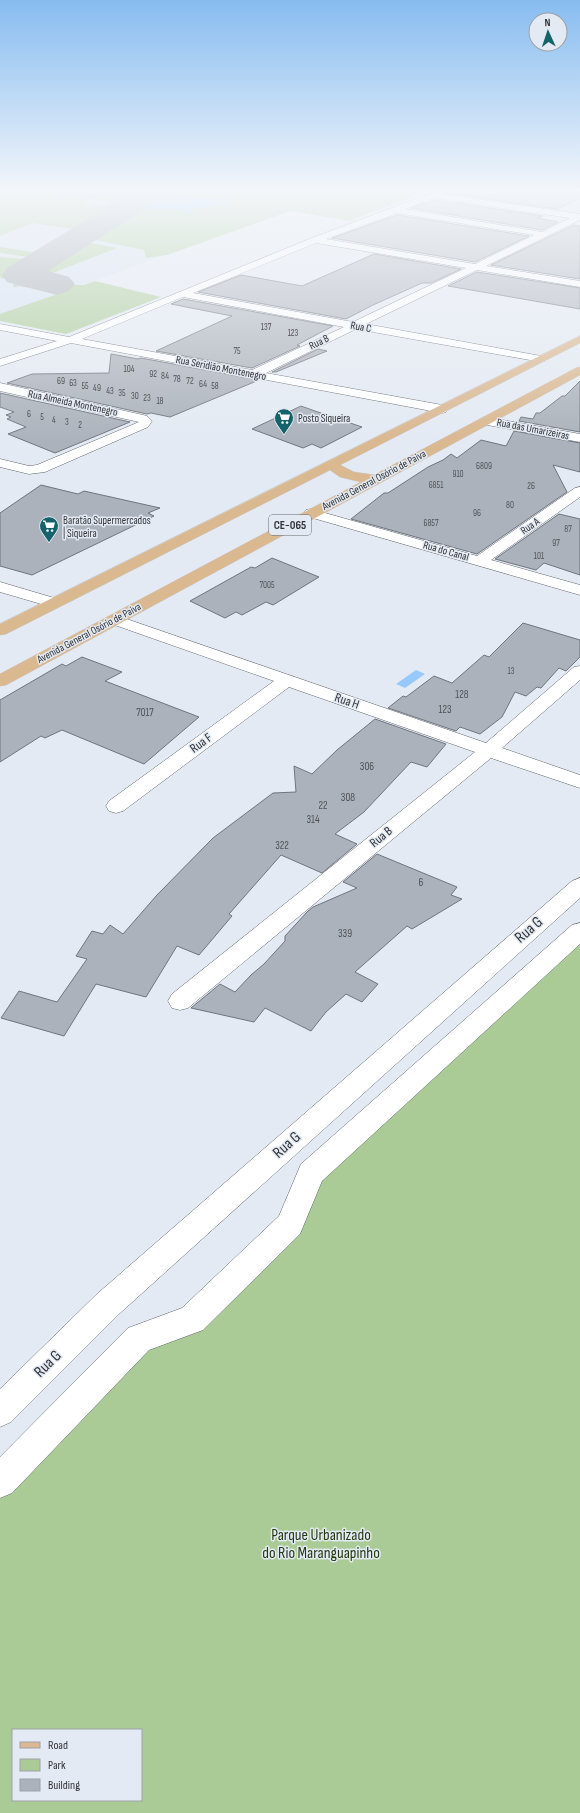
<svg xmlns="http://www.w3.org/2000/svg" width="580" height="1813" font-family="'Sofia Sans Condensed',sans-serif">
  <rect width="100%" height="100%" fill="#e4eaf3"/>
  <!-- built -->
  <path fill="#d7e1f1" d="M0,189h431l-81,32 -60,-10 -290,103z
    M503,189h77v26l-104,-16z"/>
  <!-- green -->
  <path fill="#aacb96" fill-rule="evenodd" d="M0,189h143l4,3 -21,13 -17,-2 3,-2 -21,-2 -9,5 40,3 -39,24 -51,-8 -32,13z
    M164,189h267l-81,32 -60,-10 -123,44 -21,3 -2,-8 -53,-11 -4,-2z
    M80,241l37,7 -69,27 12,5 -9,1 -23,-6 2,-2z
    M0,247l44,7 -15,3 -29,-4z
    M0,257l25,2 6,3 -28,17 -3,-2z
    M21,278l36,7h27l11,-4 66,16 -95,37 -66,-13v-7l60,-21 -41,-7 -4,1 -2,-1 1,-5z
    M580,931v882h-580v-332l139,-142 53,-20 98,-94 21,-52zM13,1730h128v70h-128z"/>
  <!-- water -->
  <path fill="#97c9fc" d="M113,192l9,1 -33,4 -33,-1 5,-2z
    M163,195l68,4 -2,3 4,3 -15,-2 2,2 -25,4 -5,2 5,1 -9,1 -8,-4h-34v-5z
    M416,670l9,4 -20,14 -9,-4z"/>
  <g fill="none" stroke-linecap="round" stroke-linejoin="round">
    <!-- taxiway -->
    <path fill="#a4a9b0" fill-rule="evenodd" d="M137,189h33l-4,6 -118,76 21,6 6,7 -6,7 -12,4 -50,-13 -5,-7 5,-7z"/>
  </g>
  <!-- building -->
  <path fill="#acb2bb" stroke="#6f747d" d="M459,189h121v9l-23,11 -109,-16z
    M434,200l109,16 -6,2 21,4 -16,8 -131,-22z
    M397,215l132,21 -54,26 -143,-24z
    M574,225l6,1v53l-89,-14z
    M374,254l87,15 -30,14h-9l-49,22 -27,14 -148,-27 43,-17 61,11z
    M477,272l103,16v21l-132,-23z
    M183,299l150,27 -36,19 3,1 -48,22 -96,-17 76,-35 -61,-12z
    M318,349l9,2 -51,21h-4z
    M111,354l27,5 3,-1 118,22 -89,37 -19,-4 -4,1 -140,-31 25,-9 77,-1z
    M580,381v51l-61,-11 2,-4 12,2 3,-6h4l22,-17h3z
    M0,393l130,29 -75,31 -47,-19 18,-7 -19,-8 4,-2 -5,-2 8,-3 -14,-5z
    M301,406l14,5 47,16 -41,21 -9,-4 -9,4 -51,-19z
    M514,431l66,12v29l-27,-7 14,27 -90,62 -126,-35 33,-26h4l40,-26 15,-7 8,-6 6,4 24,-18 25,6z
    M41,485l37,9 6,-3 76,17 -12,5 6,3 -122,59 -32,-9v-53z
    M559,514l21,5v56l-36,-12 -8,7 -41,-11z
    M272,558l47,19 -46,28 -7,-3 -24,13 -6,-3 -11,6 -35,-17 61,-34 4,1z
    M523,623l57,17v17l-14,14 -7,-3 -18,20 -4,-1 -11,9 -11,-4 -13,25 -22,17 -20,-7 -4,4 -68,-23 15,-12 3,1 28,-21 18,7 32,-28 5,2z
    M82,657l40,15 -17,9 94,36 -55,47 -82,-34 -17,8 -4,-2 -41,26v-62l62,-36 4,2z
    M375,719l71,25 -19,23 -16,-5 -47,50 -29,22 22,10 -35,29 -41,-18 -52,59 3,2 -33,39 -22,-9 -31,51 -50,-13 -32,52 -63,-18 18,-27 38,11 30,-43 -11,-3 16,-25 11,3 7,-9 13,9 34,-39 56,-57 60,-45 23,-1 -2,-26 18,8 25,-24z
    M377,854l80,33 -6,8 11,4 -50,30 -5,-3 -52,46 23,12 -16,18 -16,-8 -20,18 -15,19 -46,-23 -11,14 -63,-14 29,-24 15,8 16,-17 13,-11 21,-23v-5l23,-25 5,-4 44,-19 -14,-6z"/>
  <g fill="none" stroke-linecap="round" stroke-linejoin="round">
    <!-- pedestrian casing -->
    <g stroke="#60656d" stroke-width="1">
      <path id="pedestrian" d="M580,923v21l-258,237 -22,53 -97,96 -54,20 -137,143 -12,5v-41l128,-129 54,-20 97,-92 22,-52 271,-239z"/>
    </g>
    <!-- minor casing -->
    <g stroke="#60656d" stroke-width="1">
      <path id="minor" d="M442,189h10l-9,5 137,20v6l-94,46 94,15v6l-103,-17 -111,54 175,32 6,3 -2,2 -4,1 -185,-33 -90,44 176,32 4,1 2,3 -2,3 -4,1 -371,-70 -71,23v-7l57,-18 -57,-11v-6l69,13 243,-99zM434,198l136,20 -28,14 -137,-23zM397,213l137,22 -59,29 -149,-25zM316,243l150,25 -113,54 -160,-29zM183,297l161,30 -92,43 -170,-31z
        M0,383l143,32 4,1 5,5 -4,6 -103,45 -16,2 -29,-7v-8l29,7 8,-1 102,-43 -139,-31z
        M486,417l94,17v8l-98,-18 -2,-3 2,-3z
        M580,487v10l-89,63 89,25v10l-274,-79 -2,-3 2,-3 5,-1 166,47 98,-68z
        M0,582l61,18 2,3 -2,3 -6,2 -55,-16z
        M115,615l371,128 88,-76 6,-1v14l-78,68 78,27v13l-89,-30 -303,250 -8,2 -8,-2 -4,-7 4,-7 303,-242 -186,-65 -166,124 -7,2 -7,-2 -3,-5 3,-5 165,-120 -165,-58 -2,-3 2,-3z
        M580,878v20l-461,416 -108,108 -11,5v-38l97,-95 475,-413z"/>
    </g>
    <!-- primary casing -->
    <g stroke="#cacacb" stroke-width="1">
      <path id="primary" d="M580,336v7l-240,122 14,7 20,3 202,-107 4,-1v8l-574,310 -6,1v-12l361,-192 -21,-5 -10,-7 -324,164 -6,1v-11z"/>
    </g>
    <!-- pedestrian -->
    <use href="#pedestrian" fill="#fff" fill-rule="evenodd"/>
    <!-- minor -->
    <use href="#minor" fill="#fff" fill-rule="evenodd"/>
    <!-- primary -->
    <use href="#primary" fill="#dab890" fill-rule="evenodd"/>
  </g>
  <!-- sky -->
  <linearGradient id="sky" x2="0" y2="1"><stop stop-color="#87bcf0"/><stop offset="0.43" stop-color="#f3f6fa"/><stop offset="1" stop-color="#f3f6fa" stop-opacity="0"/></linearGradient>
  <rect width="580" height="442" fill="url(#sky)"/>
  <!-- icons -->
  <defs>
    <g id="supermarket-pin" transform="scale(1)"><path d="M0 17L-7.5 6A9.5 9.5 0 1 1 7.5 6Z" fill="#15636a" stroke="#e4eaf3"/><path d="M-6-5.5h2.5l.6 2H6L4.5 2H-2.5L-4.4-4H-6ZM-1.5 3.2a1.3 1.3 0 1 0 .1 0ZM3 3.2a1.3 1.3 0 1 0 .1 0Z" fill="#fff"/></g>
  </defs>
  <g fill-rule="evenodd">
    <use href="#supermarket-pin" x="284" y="418"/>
    <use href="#supermarket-pin" x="49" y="526"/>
  </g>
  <g text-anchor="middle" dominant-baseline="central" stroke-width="3" stroke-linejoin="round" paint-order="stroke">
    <!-- far-number labels -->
    <g font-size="9" fill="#505459">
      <text x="266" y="327">137</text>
      <text x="293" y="333">123</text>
      <text x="237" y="351">75</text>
      <text x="129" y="369">104</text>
      <text x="153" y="374">92</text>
      <text x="165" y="376">84</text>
      <text x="177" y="379">78</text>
      <text x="61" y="381">69</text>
      <text x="190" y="381">72</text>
      <text x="73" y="383">63</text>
      <text x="203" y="384">64</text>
      <text x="85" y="386">55</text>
      <text x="215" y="386">58</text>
      <text x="97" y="388">49</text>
      <text x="110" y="391">43</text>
      <text x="122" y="393">35</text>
      <text x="135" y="396">30</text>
      <text x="147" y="398">23</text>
      <text x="160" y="401">18</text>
      <text x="29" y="414">6</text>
      <text x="42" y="417">5</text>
      <text x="54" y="420">4</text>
      <text x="67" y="422">3</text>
      <text x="80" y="425">2</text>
      <text x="484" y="466">6809</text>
      <text x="458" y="474">910</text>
      <text x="436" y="485">6851</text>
      <text x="531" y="486">26</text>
      <text x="510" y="505">80</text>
      <text x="477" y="513">96</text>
      <text x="431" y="523">6857</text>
      <text x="568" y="529">87</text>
      <text x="556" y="543">97</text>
      <text x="539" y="556">101</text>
      <text x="267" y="585">7005</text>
      <text x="511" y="671">13</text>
    </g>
    <!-- far-street labels -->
    <g font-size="11" fill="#323438" stroke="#e4eaf3">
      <text transform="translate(361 327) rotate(10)">Rua C</text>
      <text transform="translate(319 342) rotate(-26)">Rua B</text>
      <text transform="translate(221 368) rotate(11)">Rua Seridião Montenegro</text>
      <text transform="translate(73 403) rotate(12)">Rua Almeida Montenegro</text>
      <text transform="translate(533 429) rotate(11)">Rua das Umarizeiras</text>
      <text transform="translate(374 480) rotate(-28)">Avenida General Osório de Paiva</text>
      <text transform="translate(530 526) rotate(-35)">Rua A</text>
      <text transform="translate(446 551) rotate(16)">Rua do Canal</text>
      <text transform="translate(89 633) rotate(-28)">Avenida General Osório de Paiva</text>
    </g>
    <!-- far-poi labels -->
    <g font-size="11" fill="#323438" stroke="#e4eaf3" text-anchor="start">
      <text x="298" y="418">Posto Siqueira</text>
      <text x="63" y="520">Baratão Supermercados<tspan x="63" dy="13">| Siqueira</tspan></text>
    </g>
    <!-- number labels -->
    <g font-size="11" fill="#505459">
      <text x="462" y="694">128</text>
      <text x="445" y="709">123</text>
      <text x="145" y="712">7017</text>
      <text x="367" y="766">306</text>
      <text x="348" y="797">308</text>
      <text x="323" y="805">22</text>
      <text x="313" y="819">314</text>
      <text x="282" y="845">322</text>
      <text x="421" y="882">6</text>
      <text x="345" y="933">339</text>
    </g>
    <!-- shield labels -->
    <rect fill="#e4eaf3" stroke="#676b70" stroke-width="1" x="269" y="515" width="42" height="20" rx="3"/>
    <g font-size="12" font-weight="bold" fill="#323438">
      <text x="290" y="525">CE-065</text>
    </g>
    <!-- street labels -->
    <g font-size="13" fill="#323438" stroke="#e4eaf3">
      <text transform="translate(347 701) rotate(19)">Rua H</text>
      <text transform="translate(201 743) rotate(-36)">Rua F</text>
      <text transform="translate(381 837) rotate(-39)">Rua B</text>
    </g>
    <!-- near-street labels -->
    <g font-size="16" fill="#323438" stroke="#e4eaf3">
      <text transform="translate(529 930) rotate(-41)">Rua G</text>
      <text transform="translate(287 1145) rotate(-42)">Rua G</text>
      <text transform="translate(48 1364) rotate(-45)">Rua G</text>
    </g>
    <!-- near-park labels -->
    <g font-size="16" fill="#223910" stroke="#e4eaf3">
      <text x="321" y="1535">Parque Urbanizado<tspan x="321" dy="18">do Rio Maranguapinho</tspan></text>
    </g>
  </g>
  <!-- legend -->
  <rect x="12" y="1729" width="130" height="72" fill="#e4eaf3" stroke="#9da1a8"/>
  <rect x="20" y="1742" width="20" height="6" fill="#dab890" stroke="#9da1a8"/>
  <text x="48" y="1749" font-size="12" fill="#323438">Road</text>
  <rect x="20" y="1759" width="20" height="12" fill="#aacb96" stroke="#9da1a8"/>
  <text x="48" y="1769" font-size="12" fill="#323438">Park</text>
  <rect x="20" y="1779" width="20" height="12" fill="#acb2bb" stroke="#9da1a8"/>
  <text x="48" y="1789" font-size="12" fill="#323438">Building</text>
  <!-- north arrow -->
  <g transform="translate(548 32) rotate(357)"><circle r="19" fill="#e4eaf3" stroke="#9da1a8"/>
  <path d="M0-3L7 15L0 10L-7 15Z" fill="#15636a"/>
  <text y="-6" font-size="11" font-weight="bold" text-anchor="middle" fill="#323438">N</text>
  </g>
</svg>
